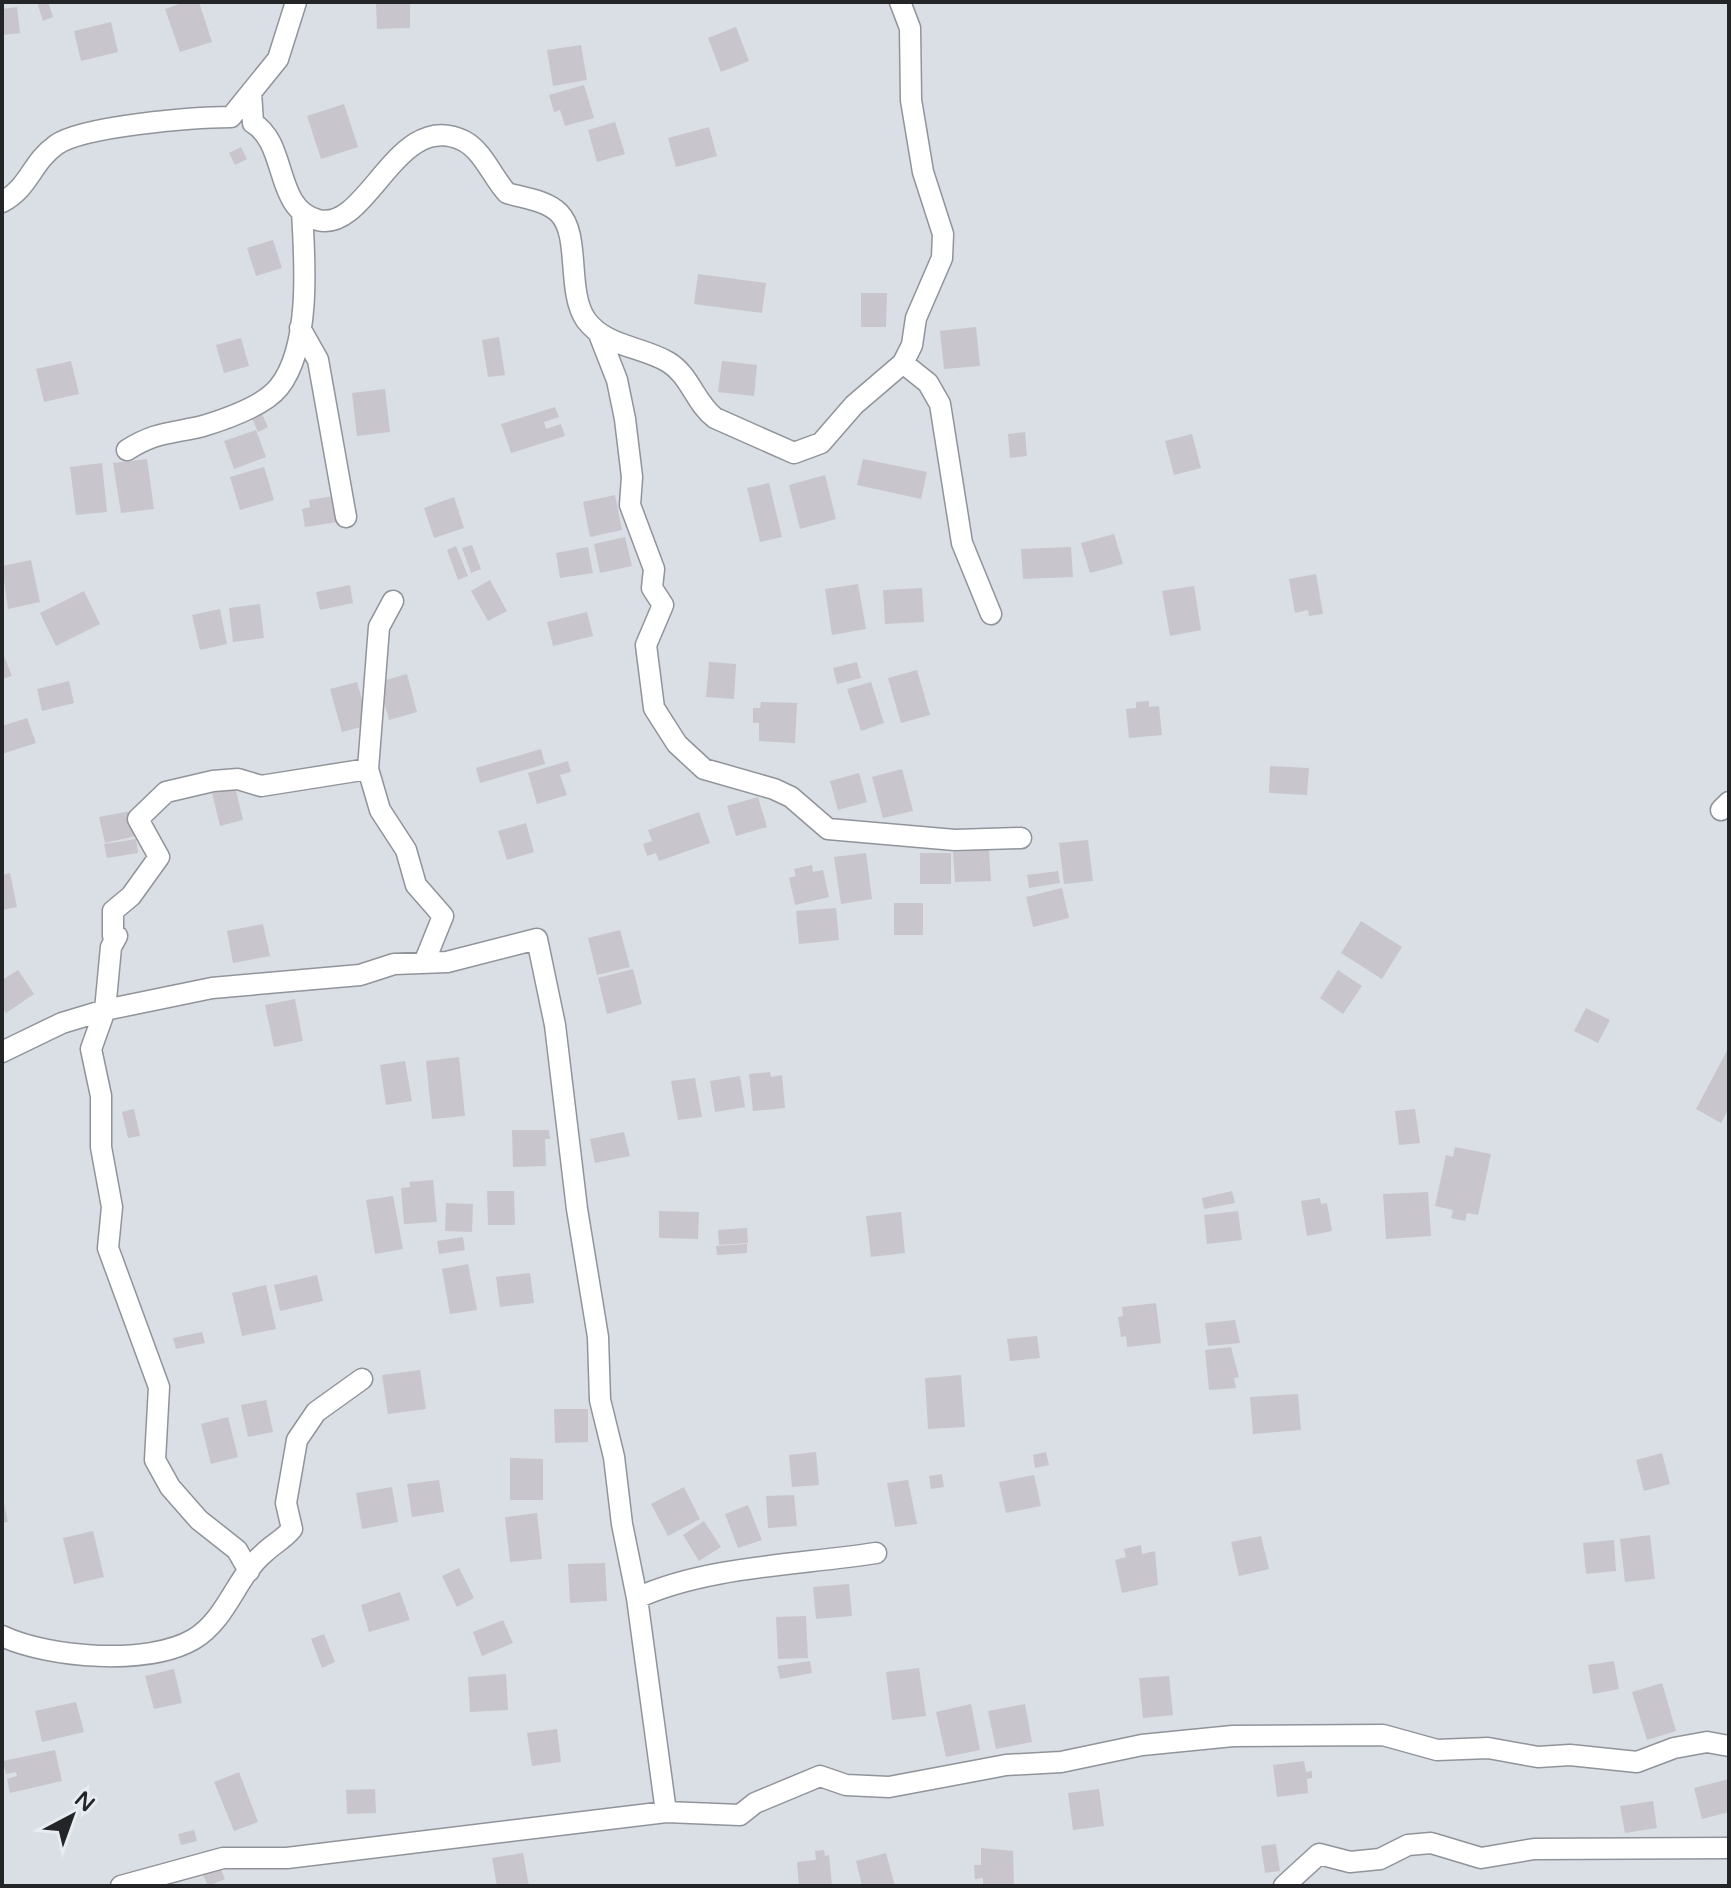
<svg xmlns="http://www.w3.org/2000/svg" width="1731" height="1888" font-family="'Varela Round',sans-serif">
  <rect width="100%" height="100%" fill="#dadfe5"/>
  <!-- building -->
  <path fill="#c8c5cc" d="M37,2h11l5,15 -10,4z
    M185,2h14l13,40 -32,10 -15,-43z
    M376,2h34v26l-33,1z
    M17,7l3,26 -18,2v-26z
    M111,22l7,30 -37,9 -7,-30z
    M736,27l13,34 -28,11 -13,-34z
    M581,45l6,35 -34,6 -6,-36z
    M584,85l10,33 -29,8 -5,-16 -6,2 -5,-17z
    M344,104l14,43 -37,12 -14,-43z
    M615,122l10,32 -28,8 -9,-32z
    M709,127l8,29 -41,11 -8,-29z
    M241,147l6,12 -12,6 -6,-12z
    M273,240l9,28 -26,8 -9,-28z
    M698,274l68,9 -4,30 -68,-9z
    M861,293h26l-1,34h-25z
    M976,327l4,39 -36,3 -4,-38z
    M499,337l6,38 -17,2 -6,-37z
    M241,338l8,28 -25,7 -8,-28z
    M71,361l8,33 -35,8 -8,-33z
    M722,361l35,4 -3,31 -36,-4z
    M385,389l5,43 -33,4 -5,-43z
    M555,407l4,10 -15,5 2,7 15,-5 4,12 -54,17 -10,-29z
    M261,412l7,15 -10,5 -7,-16z
    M256,430l10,27 -32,12 -10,-28z
    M1025,432l2,24 -17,2 -2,-24z
    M1192,434l9,34 -27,7 -9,-34z
    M147,459l7,50 -33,4 -8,-50z
    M863,459l64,13 -6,27 -64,-14z
    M102,463l5,49 -31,3 -6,-48z
    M264,467l10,33 -34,10 -10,-33z
    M825,475l11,44 -36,10 -11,-44z
    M769,483l13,54 -22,5 -13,-54z
    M615,495l7,35 -32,7 -7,-35z
    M334,496l4,26 -33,5 -3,-18 8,-2 -1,-7z
    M454,497l10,31 -30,10 -10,-30z
    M1114,534l9,30 -33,9 -9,-30z
    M625,537l7,29 -32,7 -6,-29z
    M472,545l9,24 -10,4 -9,-25z
    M456,546l12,30 -10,4 -11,-30z
    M588,547l5,26 -33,5 -4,-25z
    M1071,547l2,30 -50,2 -2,-30z
    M31,560l9,42 -32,7 -6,-43z
    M1316,574l7,40 -14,2 -1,-6 -13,3 -6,-34z
    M490,580l17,31 -19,10 -17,-30z
    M858,584l8,45 -34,6 -7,-46z
    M350,585l3,18 -33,7 -4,-18z
    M1194,586l7,44 -31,6 -8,-45z
    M922,588l2,34 -39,2 -2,-34z
    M84,591l16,33 -44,22 -16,-33z
    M260,604l4,34 -31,4 -4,-34z
    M220,609l7,35 -27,6 -8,-35z
    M587,612l6,24 -40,10 -6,-24z
    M2,651l10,25 -10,3z
    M709,662l27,2 -2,35 -28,-2z
    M857,662l4,16 -24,6 -4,-16z
    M917,670l13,45 -29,8 -13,-45z
    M407,674l10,38 -28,8 -10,-38z
    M69,681l5,22 -32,8 -5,-22z
    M357,682l12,43 -27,7 -12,-43z
    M871,682l13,41 -23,8 -14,-42z
    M1149,701v6l10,-1 3,29 -33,3 -3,-29 10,-1v-6z
    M761,702l36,1 -2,40 -36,-2v-18h-6v-15h7z
    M27,718l9,25 -34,11v-28z
    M541,749l4,15 -65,19 -4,-15z
    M568,761l3,11 -11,3 7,20 -30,9 -9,-31z
    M1270,766l39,2 -2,27 -38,-2z
    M902,769l11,42 -30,7 -11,-41z
    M859,773l8,29 -29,8 -8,-29z
    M235,787l8,33 -23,6 -8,-33z
    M758,797l9,30 -31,9 -9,-30z
    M131,811l5,25 -31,7 -6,-26z
    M699,812l11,31 -51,18 -3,-8 -9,3 -4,-12 9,-3 -4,-11z
    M526,823l8,29 -27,8 -9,-29z
    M136,839l2,14 -31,5 -3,-14z
    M1088,840l5,41 -29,3 -5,-41z
    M989,850l2,31 -36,1 -2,-30z
    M866,853l6,46 -31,5 -7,-47z
    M920,853h31v31h-31z
    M812,865l1,7 10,-2 6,27 -34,8 -6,-27 7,-2 -2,-7z
    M1058,871l2,12 -31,5 -2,-13z
    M10,873l7,34 -15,3v-35z
    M1062,888l7,30 -36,9 -7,-30z
    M894,903h29v32h-29z
    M836,908l3,32 -40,4 -3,-33z
    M1361,921l41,26 -20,32 -41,-26z
    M263,924l7,32 -37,7 -6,-32z
    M620,930l10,37 -33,8 -9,-37z
    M633,969l9,35 -35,10 -9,-36z
    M18,970l16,24 -28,19 -4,-6v-27z
    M1338,970l24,16 -19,28 -23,-16z
    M295,999l8,42 -29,6 -9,-42z
    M1586,1008l24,12 -12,23 -24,-12z
    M1729,1047v61l-8,15 -25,-14z
    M459,1057l6,59 -33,3 -6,-58z
    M405,1061l7,40 -26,4 -6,-40z
    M770,1072l1,5 11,-2 3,33 -32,3 -4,-37z
    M740,1076l5,31 -30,5 -5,-31z
    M695,1078l7,39 -24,3 -7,-39z
    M134,1109l6,27 -12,2 -6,-26z
    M1415,1109l5,34 -21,2 -4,-34z
    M512,1130h37l1,9h-5l1,27 -33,1z
    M624,1132l6,24 -35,7 -5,-24z
    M1455,1147l36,7 -13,61 -11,-2 -2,8 -14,-3 2,-8 -18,-4 11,-51 7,2z
    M433,1180l4,42 -33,2 -3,-36 9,-1 -1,-5z
    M487,1191h27l1,34h-27z
    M1232,1191l3,12 -31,6 -2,-11z
    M1428,1192l3,44 -45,3 -3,-45z
    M393,1196l10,53 -28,5 -9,-54z
    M1320,1198l1,6 6,-1 5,28 -25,5 -6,-35z
    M446,1203l27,1 -1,28 -27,-1z
    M659,1211l40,1 -1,27 -39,-1z
    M1238,1211l4,29 -35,4 -3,-29z
    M901,1212l4,41 -34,4 -5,-41z
    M747,1228l1,15 -29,2 -1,-15z
    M463,1237l2,13 -26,4 -2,-13z
    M747,1244v9l-30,2 -1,-9z
    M468,1264l9,46 -27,4 -8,-45z
    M530,1273l4,30 -34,4 -4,-30z
    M317,1275l6,26 -43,10 -6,-26z
    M266,1285l10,44 -34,7 -10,-43z
    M1156,1303l5,40 -34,4 -1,-11 -5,1 -3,-20 5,-1 -1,-9z
    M1235,1320l5,23 -32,3 -3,-23z
    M202,1332l3,11 -29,6 -3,-11z
    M1037,1336l3,22 -30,3 -3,-22z
    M1231,1347l8,30 -5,1 2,10 -27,2 -4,-40z
    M420,1370l6,39 -38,5 -6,-39z
    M961,1375l4,52 -37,2 -3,-51z
    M1298,1394l3,36 -48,4 -3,-37z
    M266,1400l7,32 -25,5 -7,-32z
    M554,1409h34v33l-33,1z
    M228,1417l10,40 -27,7 -10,-40z
    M816,1452l3,33 -27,2 -3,-32z
    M1046,1452l3,13 -14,3 -2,-13z
    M1662,1453l8,31 -26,7 -8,-31z
    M510,1458l33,1v41h-33z
    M942,1474l2,13 -13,2 -2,-13z
    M1034,1475l7,31 -35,7 -7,-31z
    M439,1480l5,32 -32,5 -5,-33z
    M908,1480l9,44 -22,3 -8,-44z
    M392,1487l6,35 -36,7 -6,-36z
    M684,1487l16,32 -32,17 -17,-32z
    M2,1494l6,28 -6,1z
    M794,1495l3,31 -29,2 -2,-32z
    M748,1505l14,35 -24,8 -13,-34z
    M537,1513l5,46 -32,3 -5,-45z
    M704,1521l17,26 -22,14 -16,-26z
    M93,1531l11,46 -30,7 -11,-46z
    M1650,1535l5,44 -30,3 -5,-43z
    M1261,1536l8,33 -30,7 -8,-34z
    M1614,1540l2,31 -30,3 -3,-31z
    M1141,1545l1,9 13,-3 3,34 -36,8 -7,-33 11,-3 -2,-8z
    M605,1563l2,38 -37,2 -2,-39z
    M459,1568l15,30 -17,9 -15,-31z
    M849,1584l3,32 -36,3 -3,-32z
    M400,1592l10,28 -41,12 -8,-27z
    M806,1616l2,42 -30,1 -2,-42z
    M503,1620l10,23 -31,13 -9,-24z
    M324,1634l11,28 -13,6 -11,-29z
    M810,1661l2,12 -32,6 -3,-13z
    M1614,1661l5,28 -26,5 -5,-29z
    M919,1668l7,48 -34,4 -6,-48z
    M174,1669l8,34 -28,6 -9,-33z
    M506,1674l2,36 -38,2 -2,-35z
    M1169,1676l4,39 -30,3 -4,-40z
    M1662,1683l14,48 -29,9 -15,-48z
    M76,1702l8,30 -42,10 -7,-31z
    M971,1704l9,46 -34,7 -10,-45z
    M1025,1704l7,38 -36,7 -8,-38z
    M557,1729l4,33 -29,4 -5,-33z
    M55,1750l7,31 -52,12 -3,-14 10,-3 -1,-4 -10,2 -3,-13z
    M1304,1761l2,11 6,-1v7l-5,1 1,14 -31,4 -4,-32z
    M239,1772l19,50 -24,9 -20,-49z
    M1729,1779v33l-27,7 -8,-31z
    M375,1789l1,24 -29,1 -1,-24z
    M1099,1789l5,37 -31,4 -5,-37z
    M1653,1801l4,27 -32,5 -5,-27z
    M194,1830l3,11 -16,4 -3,-11z
    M1276,1844l4,27 -15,2 -4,-27z
    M981,1848l32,3 1,34 -31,1v-8l-8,1 -1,-14h7z
    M824,1850l1,6 4,-1 3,31h-33l-2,-24 19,-2 -1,-9z
    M523,1853l6,33h-32l-5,-28z
    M886,1853l9,33h-33l-6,-25z
    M219,1865l6,14 -17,7 -6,-13z"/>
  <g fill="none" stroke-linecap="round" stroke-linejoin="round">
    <!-- minor casing -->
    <g stroke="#90949a" stroke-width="23">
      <path id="minor" d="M251,92l2,31c35,21 21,86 65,97 50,13 79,-113 146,-79 19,10 29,37 43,52 16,5 39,7 52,20 22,22 7,78 27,107 20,27 55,26 82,42 22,13 27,41 47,56l79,35 27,-10 33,-38 49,-42 9,-18 4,-27 26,-60 1,-24 -20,-62 -12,-72 -1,-72 -10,-26
        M2,202c28,-15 29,-39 54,-57 26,-19 140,-28 175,-28l47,-58 18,-57
        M300,328l18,32 28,157
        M599,334l18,46 8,39 7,58 -2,28 24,64 -2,19 11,17 -17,40 8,63 23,36 27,25 70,20 17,8 37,32 127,11 66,-2
        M903,363l25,20 12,21 22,139 29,71
        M127,450c30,-19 44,-16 76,-24 23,-7 61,-20 76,-39 32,-40 26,-126 23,-175
        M393,601l-14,26 -11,142 12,41 26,40 10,35 27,31 -19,47
        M1721,810l8,-8
        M2,1052l60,-29 43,-13 107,-22 148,-13 34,-11 53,-2 90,-23 18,86 22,184 21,128 2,63 14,57 8,67 15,74
        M249,1571l-12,-21 -38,-30 -29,-33 -15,-27 4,-73 -51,-139 4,-41 -11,-60v-51l-10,-47 14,-39 6,-63 6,-11h-4v-25l18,-15 28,-39 -21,-38 28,-27 47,-11 25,-2 23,7 107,-17
        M2,1636c47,22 146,30 192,3 33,-20 42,-62 70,-86 9,-9 19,-13 28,-24l-6,-26 11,-63 19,-28 46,-33
        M666,1812l-29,-214c70,-32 162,-33 239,-45
        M121,1886l102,-28h64l379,-46 74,3 15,-12 65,-27 26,9 43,2 117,-22 55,-3 81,-17 91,-9 150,-1 54,15 51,-2 50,9 32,-2 67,7 37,-14 33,-6 22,4
        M1284,1886l35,-32 31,8 30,-3 28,-14 23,-2 50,15 53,-9 195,-1"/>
    </g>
    <!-- minor -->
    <use href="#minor" stroke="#fff" stroke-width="20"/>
  </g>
  <!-- border -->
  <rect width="1731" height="1888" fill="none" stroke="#232527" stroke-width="8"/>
  <!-- north arrow -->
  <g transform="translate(72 1816) rotate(41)" stroke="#e7ecf2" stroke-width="6" paint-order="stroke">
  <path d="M0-6L14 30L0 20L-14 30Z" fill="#232527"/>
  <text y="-12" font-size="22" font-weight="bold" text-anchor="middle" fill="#232527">N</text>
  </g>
</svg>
